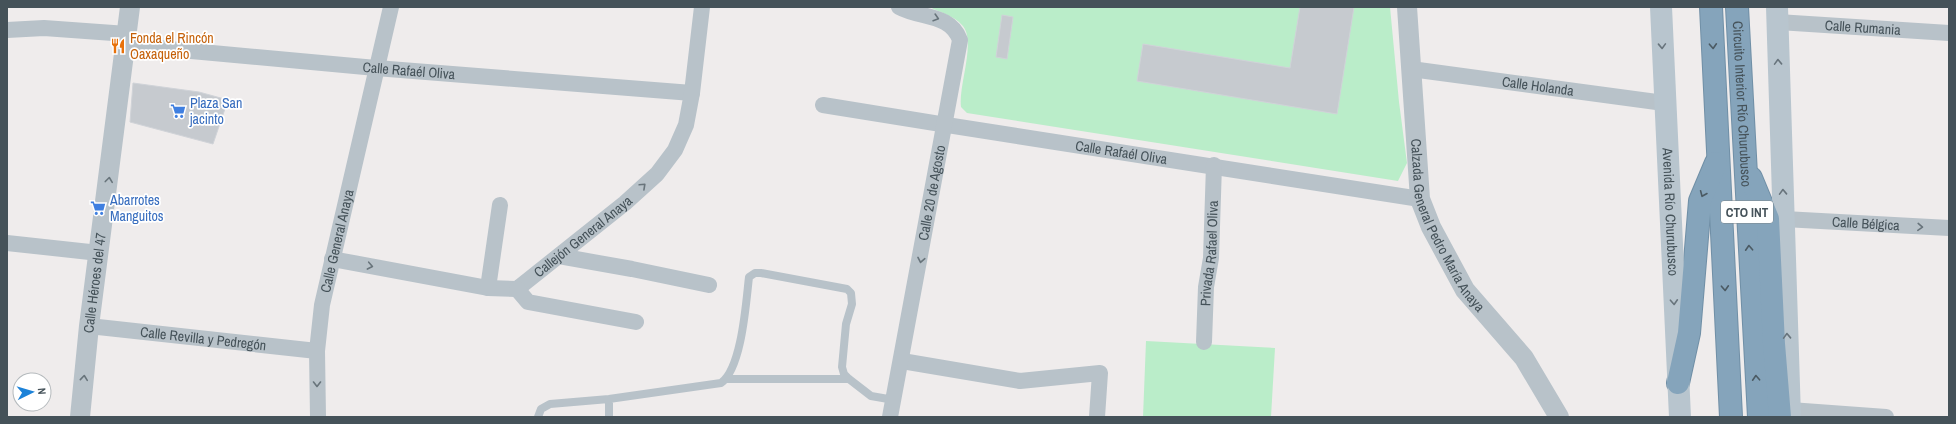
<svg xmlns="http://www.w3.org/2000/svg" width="1956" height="424" font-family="'Archivo Narrow',sans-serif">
  <rect width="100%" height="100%" fill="#efecec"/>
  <!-- green -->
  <path fill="#baedc9" d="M929,7h461l9,95 8,61 -9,18 -431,-68 -6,-6c-3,-21 16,-67 1,-82 -8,-9 -22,-13 -33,-18z
    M1146,341l129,7 -4,69h-128z"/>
  <!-- building -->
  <path fill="#c6cacf" stroke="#d0d3d8" d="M1300,7h54l-17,107 -200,-33 6,-37 147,24z
    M1002,15l11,2 -6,42 -11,-2z
    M133,83l66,9 29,8 -15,44 -83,-22z"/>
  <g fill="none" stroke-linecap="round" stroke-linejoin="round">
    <!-- motorway casing -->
    <g stroke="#708fa6" stroke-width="24">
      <g id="motorway">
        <path d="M1711,7l20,410"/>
        <path id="s14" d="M1737,7l22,410"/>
        <path d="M1751,178l17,41 6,125 6,73"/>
        <path d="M1678,383l11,-50 11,-132 16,-38"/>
      </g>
    </g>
    <!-- service -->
    <path stroke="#b8c2c9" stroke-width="8" d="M728,379h121
      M609,399v18
      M538,417l3,-8 9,-5 59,-5 112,-16c21,-15 25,-81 28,-106l6,-4h6l86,16 4,4 1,11 -6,20 -4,43 2,7 5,5 22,17 23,4"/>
    <!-- minor -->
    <g stroke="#b8c2c9" stroke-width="16">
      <path id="s1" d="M1777,22l172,11"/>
      <path d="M7,30l37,-2 83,6"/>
      <path id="s2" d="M126,45l250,23 316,25"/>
      <path id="s3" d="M1411,69l253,34"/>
      <path id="s4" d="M823,105c199,33 399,62 597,94"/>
      <path id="s5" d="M1784,219l165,9"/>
      <path d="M7,243l92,10"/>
      <path d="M559,256l73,13 77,16"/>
      <path id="s6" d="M332,259l156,29 29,1 108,-86 32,-29 18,-24 11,-25 6,-32 10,-86"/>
      <path d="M488,288l12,-83"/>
      <path d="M517,289l11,13 108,20"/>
      <path id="s7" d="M89,326l228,25"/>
      <path id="s8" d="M1204,342l2,-55 5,-29 3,-93"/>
      <path d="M902,361l118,20 80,-8 -3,44"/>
      <path d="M1790,410l96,7"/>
      <path id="s9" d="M318,417l-1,-66 5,-46 69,-298"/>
      <path id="s10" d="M890,417l70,-377c-10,-27 -39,-21 -61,-33"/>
    </g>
    <!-- tertiary -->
    <g stroke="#b8c2c9" stroke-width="20">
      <path id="s11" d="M1407,7l13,192 11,28 34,63 59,68 35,59"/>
      <path id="s12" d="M80,417l9,-91 41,-319"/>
    </g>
    <!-- secondary -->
    <g stroke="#b8c5ce" stroke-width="22">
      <path id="s13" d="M1661,7l19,410"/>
      <path d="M1777,7l13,410"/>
    </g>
    <!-- motorway -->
    <use href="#motorway" stroke="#85a4bb" stroke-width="22"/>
  </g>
  <!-- one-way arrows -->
  <defs><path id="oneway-chevron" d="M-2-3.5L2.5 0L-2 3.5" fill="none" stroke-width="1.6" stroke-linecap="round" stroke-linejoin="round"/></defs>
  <g stroke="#68747b">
    <use href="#oneway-chevron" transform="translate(936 18) rotate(17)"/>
    <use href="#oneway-chevron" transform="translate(109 180) rotate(-83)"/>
    <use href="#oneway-chevron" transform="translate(643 186) rotate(-43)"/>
    <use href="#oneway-chevron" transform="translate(1920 227) rotate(3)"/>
    <use href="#oneway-chevron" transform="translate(921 260) rotate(101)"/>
    <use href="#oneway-chevron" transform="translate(370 266) rotate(11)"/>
    <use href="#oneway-chevron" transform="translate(84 378) rotate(-84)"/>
    <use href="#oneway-chevron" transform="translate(317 384) rotate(90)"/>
  </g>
  <g stroke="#68747c">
    <use href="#oneway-chevron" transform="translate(1662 46) rotate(88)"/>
    <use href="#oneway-chevron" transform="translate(1778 62) rotate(-92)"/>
    <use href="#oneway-chevron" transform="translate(1783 192) rotate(-92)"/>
    <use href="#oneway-chevron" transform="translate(1674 302) rotate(87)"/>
    <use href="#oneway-chevron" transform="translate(1787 336) rotate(-92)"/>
  </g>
  <g stroke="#4b5a63">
    <use href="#oneway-chevron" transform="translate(1713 46) rotate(87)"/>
    <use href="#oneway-chevron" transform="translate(1703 194) rotate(113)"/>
    <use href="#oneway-chevron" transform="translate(1749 248) rotate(-93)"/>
    <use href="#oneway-chevron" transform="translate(1725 288) rotate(87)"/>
    <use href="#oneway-chevron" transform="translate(1756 378) rotate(-93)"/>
  </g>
  <!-- icons -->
  <defs>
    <g id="restaurant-bare" transform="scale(1.2)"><path d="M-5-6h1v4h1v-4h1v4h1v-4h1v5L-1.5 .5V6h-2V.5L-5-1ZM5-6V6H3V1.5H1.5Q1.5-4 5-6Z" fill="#e8710a" stroke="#fff" stroke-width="2.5" paint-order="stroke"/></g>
    <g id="supermarket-bare" transform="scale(1.2)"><path d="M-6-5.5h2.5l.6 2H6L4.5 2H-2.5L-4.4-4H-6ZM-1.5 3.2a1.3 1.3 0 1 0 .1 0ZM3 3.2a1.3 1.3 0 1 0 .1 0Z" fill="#3f7fe0" stroke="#fff" stroke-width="2.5" paint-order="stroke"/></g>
  </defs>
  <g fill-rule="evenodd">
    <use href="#restaurant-bare" x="118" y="46"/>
    <use href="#supermarket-bare" x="178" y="111"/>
    <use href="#supermarket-bare" x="98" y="208"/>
  </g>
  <g text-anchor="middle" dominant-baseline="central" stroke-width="3.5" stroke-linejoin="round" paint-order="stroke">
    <!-- shield labels -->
    <rect fill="#fff" stroke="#7d868b" stroke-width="1" x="1721" y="201" width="52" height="22" rx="3"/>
    <g font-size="13" font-weight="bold" fill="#455259">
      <text x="1747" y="212">CTO INT</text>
    </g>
    <!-- street labels -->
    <g font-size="14" fill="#455259" stroke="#fff">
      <text stroke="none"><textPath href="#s1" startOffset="86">Calle Rumania</textPath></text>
      <text stroke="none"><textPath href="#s2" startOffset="284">Calle Rafaél Oliva</textPath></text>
      <text stroke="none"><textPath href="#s3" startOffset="128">Calle Holanda</textPath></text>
      <text stroke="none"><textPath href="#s14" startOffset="97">Circuito Interior Río Churubusco</textPath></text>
      <text stroke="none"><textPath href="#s4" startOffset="302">Calle Rafaél Oliva</textPath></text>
      <text stroke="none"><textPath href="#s10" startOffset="228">Calle 20 de Agosto</textPath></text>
      <text stroke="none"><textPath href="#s13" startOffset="205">Avenida Río Churubusco</textPath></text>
      <text stroke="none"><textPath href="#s11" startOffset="226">Calzada General Pedro María Anaya</textPath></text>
      <text stroke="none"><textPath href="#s5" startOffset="82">Calle Bélgica</textPath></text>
      <text stroke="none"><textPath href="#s6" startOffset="272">Callejón General Anaya</textPath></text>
      <text stroke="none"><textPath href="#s9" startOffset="178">Calle General Anaya</textPath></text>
      <text stroke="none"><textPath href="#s8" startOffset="89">Privada Rafael Oliva</textPath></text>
      <text stroke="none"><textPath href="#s12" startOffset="135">Calle Héroes del 47</textPath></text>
      <text stroke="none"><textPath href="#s7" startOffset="115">Calle Revilla y Pedregón</textPath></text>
    </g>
    <!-- food labels -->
    <g font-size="14" fill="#c56008" stroke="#fff" text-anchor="start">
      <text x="130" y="38">Fonda el Rincón<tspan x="130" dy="16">Oaxaqueño</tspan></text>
    </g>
    <!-- shop labels -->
    <g font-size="14" fill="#366cbe" stroke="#fff" text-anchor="start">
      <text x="190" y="103">Plaza San<tspan x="190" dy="16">jacinto</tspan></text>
      <text x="110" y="200">Abarrotes<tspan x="110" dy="16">Manguitos</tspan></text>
    </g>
  </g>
  <!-- border -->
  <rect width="1956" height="424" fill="none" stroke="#455259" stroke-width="16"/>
  <!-- north arrow -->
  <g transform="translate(32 392) rotate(85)"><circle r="19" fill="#ffffff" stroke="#b5babd"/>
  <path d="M0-3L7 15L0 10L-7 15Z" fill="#1d82d8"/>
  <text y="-6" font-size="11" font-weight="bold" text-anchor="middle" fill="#455259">N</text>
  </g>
</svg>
